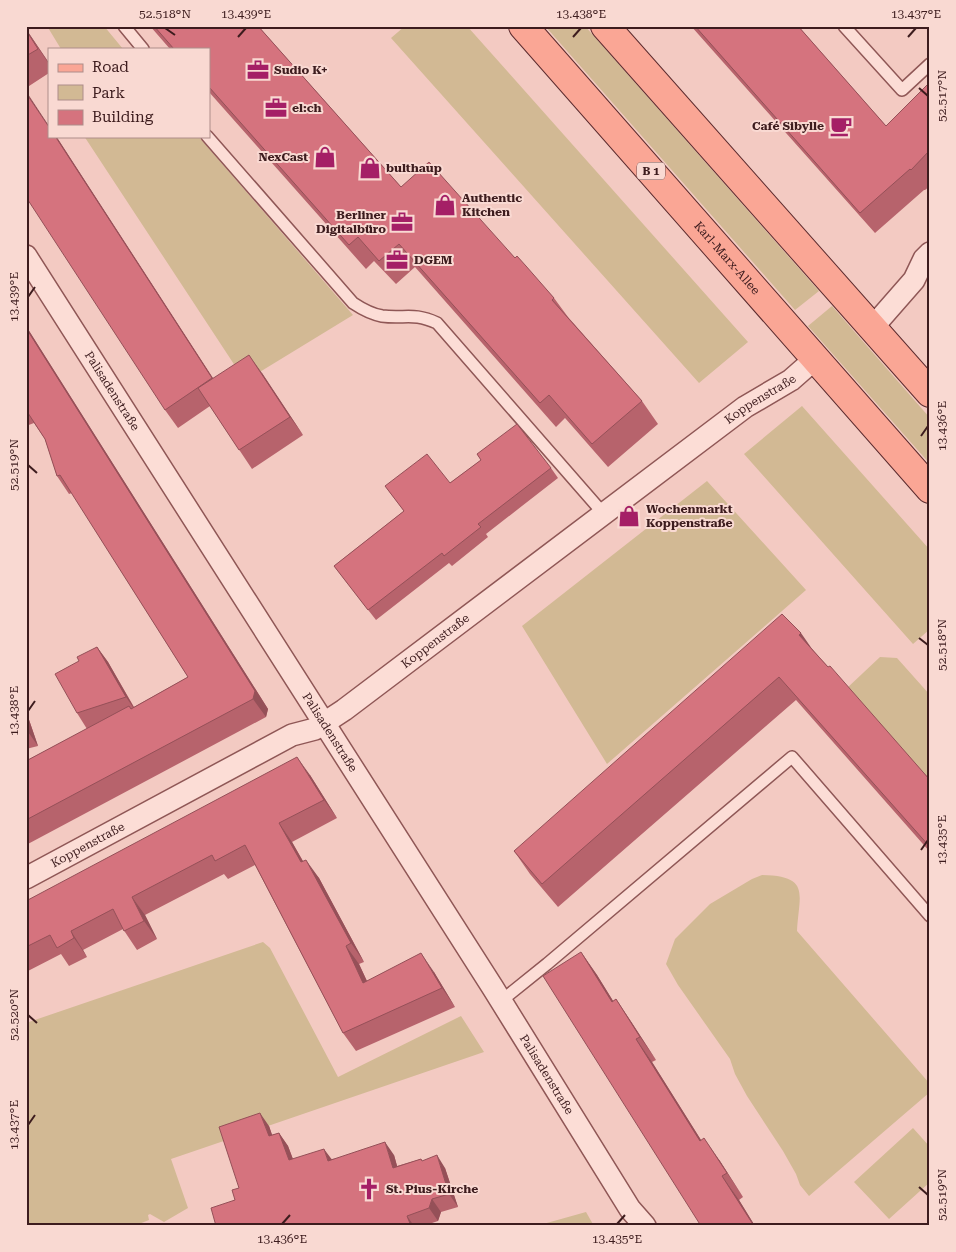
<svg xmlns="http://www.w3.org/2000/svg" width="956" height="1252" font-family="'Roboto Serif',serif">
  <rect width="100%" height="100%" fill="#f3cac2"/>
  <!-- green -->
  <path fill="#d2b994" d="M47,26h57l19,23h-62z
    M405,26h62l281,316 -49,41 -308,-345z
    M545,26h40l234,265 -24,19z
    M84,136h114l155,179 -108,66z
    M832,306l98,112v46l-122,-138z
    M802,406l128,144v79l-17,15 -169,-190z
    M707,481l99,109 -199,174 -85,-138z
    M880,657l17,1 33,37v89l-84,-95z
    M762,875c49,1 37,19 35,56l133,153v8l-121,104 -9,-11 -4,-11 -13,-23 -36,-55 -12,-22 -5,-15 -52,-74 -12,-21 9,-25 35,-35 42,-25z
    M263,942l7,6 68,129 123,-61 23,36 -313,107 17,49 -24,14 -14,-8 -2,1 1,5 -15,6h-108v-203z
    M913,1128l17,19v35l-41,37 -35,-37z
    M586,1212l8,14h-58z"/>
  <g fill="none" stroke-linecap="round" stroke-linejoin="round">
    <!-- service casing -->
    <g stroke="#8f5756" stroke-width="14">
      <path id="service" d="M124,26l19,23
        M844,26l58,64 28,-26
        M207,136l146,167c9,6 18,11 29,13 23,3 31,-4 55,7l166,190
        M501,1001l46,-37 245,-207 138,159"/>
    </g>
    <!-- minor casing -->
    <g stroke="#8f5756" stroke-width="24">
      <g id="minor">
        <path id="s1" d="M26,256l467,732 137,221 15,17"/>
        <path d="M872,328l42,-48 10,-21 6,-6"/>
        <path id="s2" d="M26,878l266,-143 23,-6 29,-19 401,-303 46,-27 25,-22"/>
      </g>
    </g>
    <!-- primary casing -->
    <g stroke="#5c2b2e" stroke-width="30">
      <g id="primary">
        <path id="s3" d="M523,26l407,463"/>
        <path d="M605,26l325,367"/>
      </g>
    </g>
    <!-- service -->
    <use href="#service" stroke="#fcddd6" stroke-width="11"/>
    <!-- minor -->
    <use href="#minor" stroke="#fcddd6" stroke-width="21"/>
    <!-- primary -->
    <use href="#primary" stroke="#faa695" stroke-width="28"/>
  </g>
  <!-- wall -->
  <path fill="#b7636c" d="M150,26h108l143,161 114,71 39,40 14,19 74,84 16,23 -50,43 -43,-49 -9,9 -141,-160 -19,17 -22,-23 -8,8 -157,-177v-43h-39z
    M691,26h107l88,100 44,-44v104l-5,4h-1l-49,43z
    M26,29l23,34v10l-23,15z
    M56,136l157,242 49,-5 41,62 -51,34 -42,-63 -32,22 -13,-18z
    M26,326l242,383 -2,8 -240,128v-84l61,-32 -10,-16 2,-52 18,-14 11,15 26,45 54,-30 -116,-184 -3,1 -12,-18 -12,-37 -11,-16 -8,3z
    M477,454l74,14 7,10 -72,56 2,3 -36,29 -3,-3 -73,57 -42,-54 70,-55 -19,-25 65,-3 31,-23z
    M812,649l118,131v72l-134,-152 -238,207 -28,-33 -16,-23z
    M26,711l12,35 -12,3z
    M310,775l27,43 -45,24 11,19 16,17 45,84 -5,2 8,17 67,-9 21,35 -99,44 -13,-18 -88,-168 -27,14 -4,-5 -79,41 12,24 -20,11 -14,-21 -40,21 4,7 -18,9 -8,-12 -35,18v-71z
    M581,952l16,23 16,26 3,-2 16,24 24,37 -4,2 49,78 19,21 23,36 -4,3 16,26h-54z
    M269,1126l3,9 7,-2 9,13 5,13h38l63,-4 3,11 24,-7 1,2 23,7 13,39 -17,5 -3,9 -15,5h-207l19,-26 4,-12z"/>
  <!-- shaded-wall -->
  <path fill="#955058" d="M26,29l23,34v1l-23,-34z
    M26,91l23,35v1l-23,-34z
    M55,136h1l169,261 -13,-19z
    M26,326l242,383 -2,8 -13,-18 -227,-371z
    M249,355l13,18 41,62 -13,-18z
    M801,633l16,23 -18,-21z
    M97,647l11,15 29,51 -11,-16z
    M26,711l12,35 -12,-17z
    M297,757l13,18 27,43 -13,-18z
    M279,823l13,19 22,39 -13,-19z
    M306,860l13,18 45,84 -13,-19z
    M132,897l13,18 12,24 -13,-18z
    M71,931l12,19 4,7 -13,-19z
    M346,946l13,18 17,37 -13,-18z
    M581,952l16,23 31,50 -16,-23z
    M421,953l13,19 21,35 -13,-19z
    M616,999l16,24 24,37 -16,-23z
    M636,1039l16,23 64,102 -16,-23z
    M260,1113l9,13 8,23 -8,-13z
    M279,1133l9,13 10,27 -9,-13z
    M704,1138l16,23 23,36 -16,-24z
    M385,1142l9,13 7,25 -8,-12z
    M324,1149l9,12h-5z
    M437,1155l8,13 13,39 -9,-13z
    M722,1176l17,24 16,26h-1z
    M432,1199l9,13 -3,9 -9,-13z
    M407,1216l7,10h-3z"/>
  <!-- building -->
  <path fill="#d5737e" stroke="#955058" d="M154,26h104l143,161 28,-25 86,96 2,-2 9,10 28,32 -2,2 90,101 -50,43 -43,-49 -9,8 -141,-159 -20,17 -21,-24 -9,8 -140,-158v-38h-35z
    M695,26h103l88,100 44,-44v68l-19,20 -1,-1 -50,44z
    M26,30l12,19 -12,7z
    M26,93l23,34v9h6l157,242 -47,32 -139,-213z
    M26,328l229,363 -2,8 -227,121v-59l103,-55 2,3 57,-32 -128,-202 -3,1 -12,-37 -19,-29z
    M249,355l41,62 -51,33 -41,-62z
    M517,424l34,44 -73,56 3,3 -37,29 -2,-3 -74,57 -34,-44 70,-55 -19,-25 42,-32 23,29 31,-23 -4,-6z
    M782,614l19,19 -2,2 29,32 2,-1 100,114v67l-151,-170 -237,207 -28,-33z
    M97,647l29,50 -49,16 -22,-39 24,-13 -2,-4z
    M297,757l27,43 -45,23 22,39 5,-2 14,26 31,57 -5,3 17,37 58,-30 21,35 -99,45 -98,-188 -30,16 -3,-6 -80,42 12,24 -20,10 -11,-22 -42,22 3,7 -17,10 -7,-13 -24,12v-46z
    M581,952l31,50 4,-3 24,38 -4,2 64,102 4,-3 23,35 -5,3 32,50h-53l-158,-250z
    M260,1113l9,23 10,-3 10,27 35,-11 4,12 57,-19 8,26 28,-9 1,2 15,-6 12,39 -17,5 -3,9 -22,8 4,10h-195l-5,-18 24,-8 -3,-10 7,-2 -20,-61z"/>
  <!-- ticks -->
  <path fill="none" stroke="#3d1c1e" stroke-width="2" d="M165,28l10,7M238,37l8,-9M573,37l8,-9M908,37l8,-9M919,88l9,8M28,297l7,-10M921,436l7,-10M28,465l9,8M919,638l9,7M28,711l7,-10M921,850l7,-10M28,1015l9,8M28,1125l7,-10M919,1187l9,8M282,1224l8,-9M617,1224l8,-9"/>
  <!-- icons -->
  <defs>
    <g id="office-bare" transform="scale(1.725)"><path d="M-6-3h4V-5.5h4V-3h4V5H-6ZM-1-4.5V-3h2v-1.5ZM-6 0V1H6V0Z" fill="#a51f66" stroke="#f9d9d2" stroke-width="2.5" paint-order="stroke"/></g>
    <g id="cafe-bare" transform="scale(1.725)"><path d="M-5.5-4.5H6V0H3Q3 3.5 0 3.5H-2.5Q-5.5 3.5-5.5 0ZM3-3.2v2h1.7v-2ZM-6 4.5H4V6H-6Z" fill="#a51f66" stroke="#f9d9d2" stroke-width="2.5" paint-order="stroke"/></g>
    <g id="shop-bare" transform="scale(1.725)"><path d="M-5-2.5h2.3a2.7 3.5 0 0 1 5.4 0H5L5.5 6h-11ZM-1.5-2.5h3a1.5 2.3 0 0 0-3 0Z" fill="#a51f66" stroke="#f9d9d2" stroke-width="2.5" paint-order="stroke"/></g>
    <g id="church-bare" transform="scale(1.725)"><path d="M-1.2-6h2.4v3.5h3.3v2.4h-3.3V6h-2.4V-.1h-3.3v-2.4h3.3Z" fill="#a51f66" stroke="#f9d9d2" stroke-width="2.5" paint-order="stroke"/></g>
  </defs>
  <g fill-rule="evenodd">
    <use href="#office-bare" x="258" y="70"/>
    <use href="#office-bare" x="276" y="108"/>
    <use href="#cafe-bare" x="841" y="126"/>
    <use href="#shop-bare" x="325" y="157"/>
    <use href="#shop-bare" x="370" y="168"/>
    <use href="#shop-bare" x="445" y="205"/>
    <use href="#office-bare" x="402" y="222"/>
    <use href="#office-bare" x="397" y="260"/>
    <use href="#shop-bare" x="629" y="516"/>
    <use href="#church-bare" x="369" y="1189"/>
  </g>
  <g text-anchor="middle" dominant-baseline="central" stroke-width="4" stroke-linejoin="round" paint-order="stroke">
    <!-- shield labels -->
    <rect fill="#f9d9d2" stroke="#755554" stroke-width="1" x="637" y="162.5" width="28" height="17" rx="4"/>
    <g font-size="11" font-weight="bold" fill="#3d1c1e">
      <text x="651" y="171">B 1</text>
    </g>
    <!-- poi labels -->
    <g font-size="12" font-weight="bold" fill="#3d1c1e" stroke="#f9d9d2" text-anchor="start">
      <text x="274" y="70">Sudio K+</text>
      <text x="292" y="108">el:ch</text>
      <text x="824" y="126" text-anchor="end">Café Sibylle</text>
      <text x="308" y="157" text-anchor="end">NexCast</text>
      <text x="386" y="168">bulthaup</text>
      <text x="462" y="198">Authentic<tspan x="462" dy="14">Kitchen</tspan></text>
      <text x="386" y="215" text-anchor="end">Berliner<tspan x="386" dy="14">Digitalbüro</tspan></text>
      <text x="414" y="260">DGEM</text>
      <text x="646" y="509">Wochenmarkt<tspan x="646" dy="14">Koppenstraße</tspan></text>
      <text x="386" y="1189">St. Pius-Kirche</text>
    </g>
    <!-- street labels -->
    <g font-size="12" fill="#3d1c1e" stroke="#f9d9d2">
      <text stroke="none"><textPath href="#s3" startOffset="309">Karl-Marx-Allee</textPath></text>
      <text stroke="none"><textPath href="#s1" startOffset="160">Palisadenstraße</textPath></text>
      <text stroke="none"><textPath href="#s2" startOffset="880">Koppenstraße</textPath></text>
      <text stroke="none"><textPath href="#s2" startOffset="475">Koppenstraße</textPath></text>
      <text stroke="none"><textPath href="#s1" startOffset="565">Palisadenstraße</textPath></text>
      <text stroke="none"><textPath href="#s2" startOffset="70">Koppenstraße</textPath></text>
      <text stroke="none"><textPath href="#s1" startOffset="970">Palisadenstraße</textPath></text>
    </g>
  </g>
  <!-- border -->
  <rect width="956" height="1252" fill="none" stroke="#f9d9d2" stroke-width="55"/>
  <!-- legend -->
  <rect x="48" y="48" width="162" height="90" fill="#f9d9d2" stroke="#ae8d8a"/>
  <rect x="58" y="64" width="25" height="8" fill="#faa695" stroke="#ae8d8a"/>
  <text x="92" y="72" font-size="15" fill="#3d1c1e">Road</text>
  <rect x="58" y="85" width="25" height="15" fill="#d2b994" stroke="#ae8d8a"/>
  <text x="92" y="98" font-size="15" fill="#3d1c1e">Park</text>
  <rect x="58" y="110" width="25" height="15" fill="#d5737e" stroke="#ae8d8a"/>
  <text x="92" y="122" font-size="15" fill="#3d1c1e">Building</text>
  <rect x="28" y="28" width="900" height="1196" fill="none" stroke="#3d1c1e" stroke-width="2"/>
  <g font-size="12" text-anchor="middle" fill="#3d1c1e">
    <text x="165" y="18">52.518°N</text>
    <text x="246" y="18">13.439°E</text>
    <text x="581" y="18">13.438°E</text>
    <text x="916" y="18">13.437°E</text>
    <text transform="translate(942 96) rotate(-90)" y="4">52.517°N</text>
    <text transform="translate(14 297) rotate(-90)" y="4">13.439°E</text>
    <text transform="translate(942 426) rotate(-90)" y="4">13.436°E</text>
    <text transform="translate(14 465) rotate(-90)" y="4">52.519°N</text>
    <text transform="translate(942 645) rotate(-90)" y="4">52.518°N</text>
    <text transform="translate(14 711) rotate(-90)" y="4">13.438°E</text>
    <text transform="translate(942 840) rotate(-90)" y="4">13.435°E</text>
    <text transform="translate(14 1015) rotate(-90)" y="4">52.520°N</text>
    <text transform="translate(14 1125) rotate(-90)" y="4">13.437°E</text>
    <text transform="translate(942 1195) rotate(-90)" y="4">52.519°N</text>
    <text x="282" y="1243">13.436°E</text>
    <text x="617" y="1243">13.435°E</text>
  </g>
</svg>
